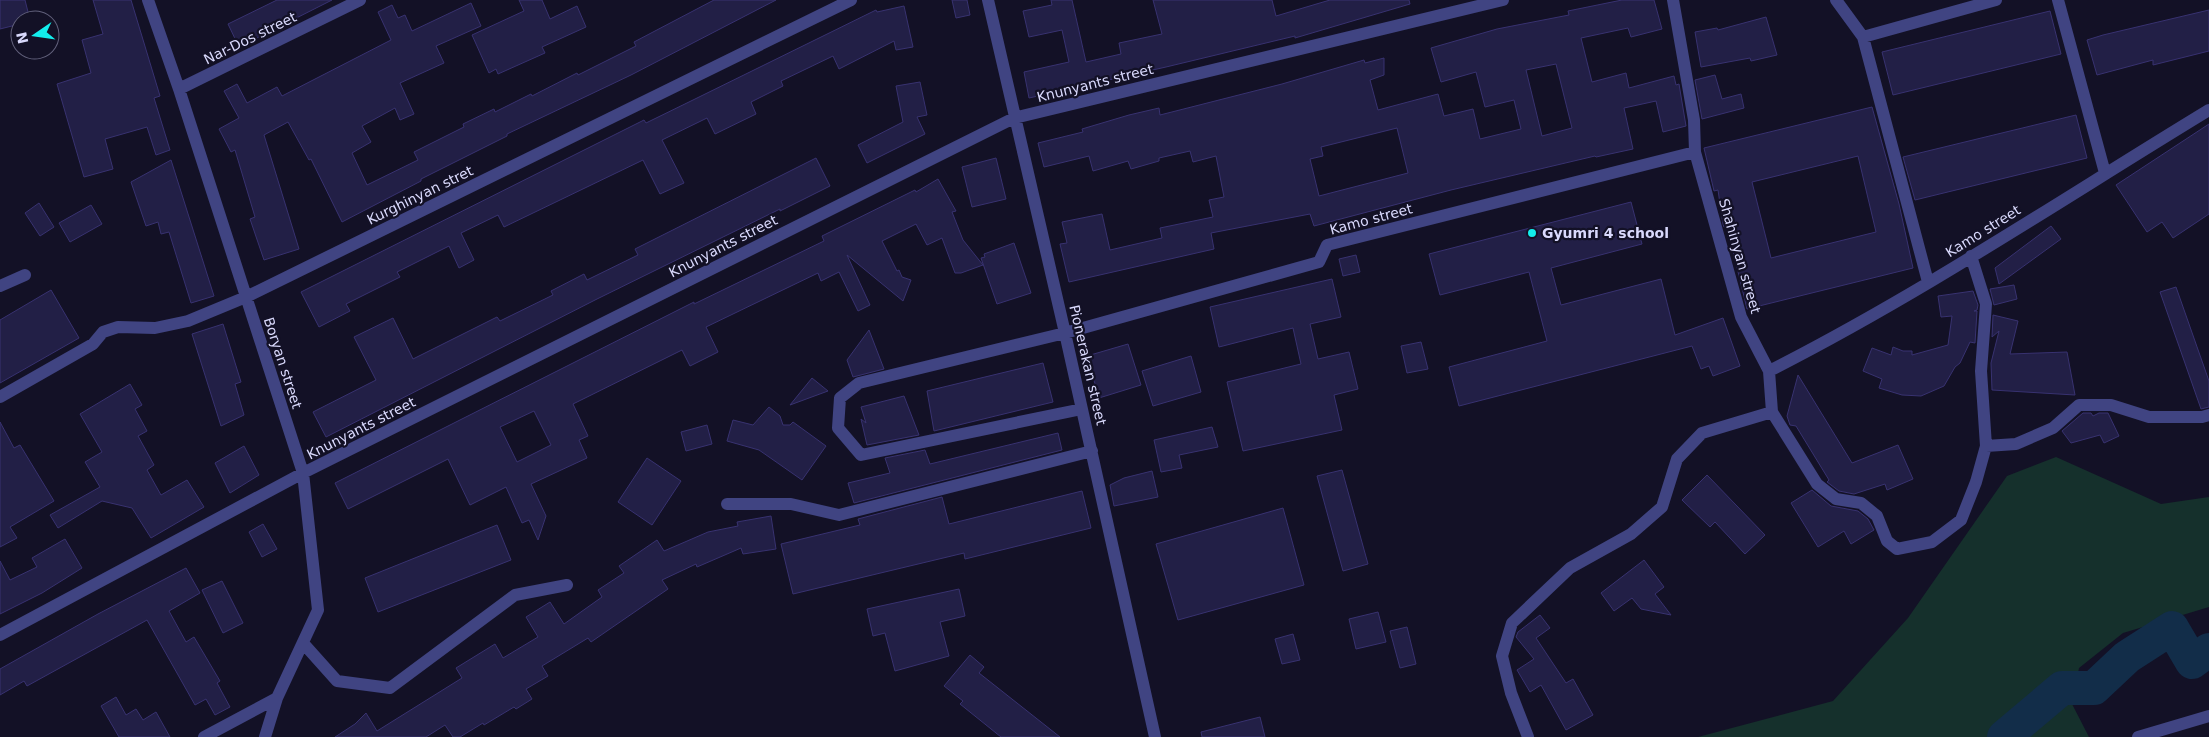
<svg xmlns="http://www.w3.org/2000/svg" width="2209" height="737" font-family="'DejaVu Sans',sans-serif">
  <rect width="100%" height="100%" fill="#131126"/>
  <!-- green -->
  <path fill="#15302c" d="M2056,457l105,47 48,-7v110l-86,26 -44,35 -7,36 17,33h-391l135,-36 75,-83 99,-142z"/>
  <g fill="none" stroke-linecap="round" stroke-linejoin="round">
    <!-- river -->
    <path stroke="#122d49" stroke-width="34" d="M2004,737l58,-49h32l33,-31 45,-29 20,34 17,-12"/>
  </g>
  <!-- building -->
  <path fill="#221f46" stroke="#383270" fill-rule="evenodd" d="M0,0h25l5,20h-10v4l-20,5z
    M93,0h38l29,96 -6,2 16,52 -14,5 -9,-28 -42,12 8,30 -29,8 -27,-93 34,-11 -9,-33 21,-6z
    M277,0h55l-93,47 -11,-23z
    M519,0h23l8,19 27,-13 9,21 -44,20 3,6 -47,21 -2,-5 -7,4 -17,-38 52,-24z
    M714,0h62l-145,75 -124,59v2l-86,43v2l-79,41 -31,-63 -2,1 -21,-38 -24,13 35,114 -35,11 -14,-41 5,-2 -20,-67 -4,2 -12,-23 20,-11 -15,-27 13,-7 10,19 30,-16 5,9 109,-56 -13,-28 14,-7 6,13 7,-3 7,16 59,-28 10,23 -45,20 8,17 -44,20 14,31 -14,6 -5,-12 -33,18 9,16 -19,11 15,32 51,-25 -4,-8 50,-25 -1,-3 31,-15 1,3 36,-18 1,2 45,-23 1,2 58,-29 -2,-4z
    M952,0h15l3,15 -14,3z
    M1051,0h21l14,62 35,-8 -2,-11 43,-9 -9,-34h119l4,16 54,-16h79l1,4 -115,34v-2l-129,31 -137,31 -5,-26 45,-10 -7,-32 -33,7 -6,-26 29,-6z
    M1622,0h32l8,29 -31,8 -3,-9 -47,10 11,44 34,-9 3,15 45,-12 2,9 3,-1 7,42 -23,6 -7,-31 -32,7 9,41 -37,8 -1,-1 -144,34 -137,36 -4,-12 -99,19 3,16 -145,33 -9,-38 7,-1 -5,-21 40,-8 8,36 52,-12 -2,-10 53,-11 -4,-17 15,-3 -8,-41 -23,6 -3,-11 -31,7v3l-28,8 -3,-8 -35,10 -4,-15 -45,11 -6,-24 45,-11 -1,-3 47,-14 30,-7 1,7 122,-31 82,-24 1,3 19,-5v17l-14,5 8,30 60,-16 6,22 29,-7 7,30 41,-10 -7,-29 -29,7 -9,-35 -35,10 -10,-34 66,-19 72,-14 -1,-4zM1556,64l16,64 -30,8 -16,-66zM1397,128l11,45 -89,23 -9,-37 13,-3 -2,-9z
    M904,6l9,41 -17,3 -2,-9 -55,28 -6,-13 -52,25 2,5 -32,16 5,12 -41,20 -8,-16 -45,22 22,43 -24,11 -17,-34 -139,67 -6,-12 -37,18 13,27 -15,8 -10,-22 -52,26 3,5 -54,27 4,7 -31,16 -18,-35 343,-172 2,3 47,-23 183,-90 1,2z
    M2209,10v41l-56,14v-5l-56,15 -10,-35 16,-5z
    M2050,11l11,43 -168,41 -11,-43z
    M1766,17l11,38 -26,6 -1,-3 -49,9 -6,-35 22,-4 1,2z
    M1715,75l7,24 19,-5 3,14 -42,11 -7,-39z
    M920,82l7,33 -10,2 8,17 -58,29 -9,-18 45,-23 -7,-36z
    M1872,107l27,97 14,64 -166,41 -20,-83 -3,1 -1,-3 -5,-34 -4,1 -10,-43zM1858,156l18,76 -105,26 -19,-76z
    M2076,115l11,43 -172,42 -12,-43z
    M2209,124v90l-36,24 -11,-16 -15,10 -31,-47z
    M816,158l14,28 -50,25v-2l-183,90 -271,138 -13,-25 63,-32 -22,-43 39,-19 20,41 84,-42 3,4 53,-26 -2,-4 33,-17 3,6 51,-25 -3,-6z
    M996,158l10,41 -34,8 -10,-40z
    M171,160l43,136 -23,7 -22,-71 -8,2 -3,-12 -12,4 -15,-44z
    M938,179l18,32 -4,1 11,28 20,25 -22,8h-6l-13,-35 -15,7 -11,-21 -34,17 15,30 2,-1 3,7 9,3 -8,21 -56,-46 23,50 -12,6 -19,-39 -18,9 -3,-8 -112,54 12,25 -28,14 -8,-16 -109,54 15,32 -9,4 8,18 -56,26 15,32 -8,24 -9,-20 -7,3 -16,-36 -36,18 -22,-46 -100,50 -13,-26 359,-181v2l130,-63 -2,-5 93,-46 1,2zM534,411l17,34 -34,17 -17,-35z
    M1631,202l11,42 -91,24 10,37 100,-26 14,56 48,-17 17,48 -27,10 -4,-10 -8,3 -9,-23 -233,60 -10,-39 98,-26 -18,-69 -89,23 -11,-41z
    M39,203l15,24 -14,9 -15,-23z
    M91,205l11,19 -32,18 -11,-19z
    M2051,226l10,13 -62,45 -4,-16z
    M1014,243l17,50 -34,11 -16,-46 4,-1 -1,-3z
    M1356,255l4,17 -17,4 -4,-17z
    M1332,279l9,38 -31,7 8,35 31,-7 9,37 -24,6 8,35 -99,21 -16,-69 74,-18 -8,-36 -74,19 -9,-40z
    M2014,285l3,14 -23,6 -4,-16z
    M2176,287l33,94v26l-8,2 -41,-117z
    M51,290l28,48 -79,45v-63z
    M1973,291l5,14 -1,5 -3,1h3l-2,32 -5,-1 -10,21 -5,4 -11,19 -23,10 -19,-1 -23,-7 3,-9 -19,-8 9,-23 19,7 2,-8 10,4h9v4l36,-10 4,-29 -11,1 -3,-21z
    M1993,315l25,6 -8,33 57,-2 8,43 -83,-5 -1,-27 8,-32 -7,6z
    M223,324l18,58 -6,2 9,31 -23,11 -29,-92z
    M869,330l15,39 -31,8 -6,-17z
    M1421,342l7,27 -21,4 -6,-27z
    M1128,344l13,41 -42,13 -12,-42z
    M1191,356l10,36 -48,14 -11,-35z
    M1043,363l10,39 -119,29 -7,-40z
    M1798,375l54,88 46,-18 15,34 -26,11 -2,-6 -31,10 -15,-3 -12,-9 2,-2 -33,-54 -6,-1 -3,-9z
    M812,378l16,13 -38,14z
    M130,384l12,21 -7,4 12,22 -9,5 16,29 -7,5 14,25 26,-15 17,27 -53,31 -19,-30 -30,-7 -44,27 -8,-13 50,-28 -15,-25 17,-10 -22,-38z
    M904,396l15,39 -52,10 -6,-26 5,4 -5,-16z
    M769,407l11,9 3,9h7l3,-3 33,24 -24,34 -43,-30 -32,-9 6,-21 20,5z
    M2083,413h8l2,3 6,-3h9l11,23 -15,7 -4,-8 -29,8 -9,-12z
    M0,422l14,26 6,-3 34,56 -44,26 7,11 -17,9z
    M707,425l5,19 -26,7 -5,-19z
    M1212,427l6,20 -39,8 3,13 -21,4 -7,-32z
    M1058,433l4,17 -208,53 -6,-20 42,-10 -5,-15 40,-8 5,14z
    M244,446l15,29 -29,18 -15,-30z
    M647,458l34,23 -29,44 -34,-23z
    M1342,470l26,94 -25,7 -26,-95z
    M1152,471l6,26 -44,9 -4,-21 14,-7z
    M1707,475l58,60 -20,19 -30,-32 -5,5 -28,-27z
    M1812,490l19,16 27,5 10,8 6,11 -23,14 -7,-13 -26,16 -27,-44z
    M1082,491l9,37 -126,31 -1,-6 -171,41 -12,-50 79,-19 -2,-6 84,-22 7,27z
    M1283,508l21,77 -126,35 -22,-76z
    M771,516l5,33 -33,5 -2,-6 -44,19 -1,-3 -34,16 6,9 -77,53 -3,-4 -46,28 6,10 -22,13 6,10 -16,10 -2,-2 -30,18 -1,-2 -23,14h-7l-8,-12 -19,12h-91l20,-13 11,-11 11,18 85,-53 -6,-10 39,-24 8,14 35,-21 -12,-20 24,-15 14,22 38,-27 -4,-7 26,-17 -5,-7 38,-26 7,11 44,-19 30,-6 -1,-4z
    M263,524l14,25 -15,8 -13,-25z
    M497,525l14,35 -133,52 -13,-34z
    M65,539l17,29 -40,25 -42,21v-53l10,19 27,-13 -5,-9z
    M1644,560l20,27 -9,7 16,21 -30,-6 -9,-11 -18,13 -13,-18z
    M186,568l14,25 -31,18 17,31 8,-5 26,44 -3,2 13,24 -15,8 -9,-16 -11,6 -48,-85 -120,66 -3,-5 -24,14v-26l98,-55z
    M222,581l21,42 -20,10 -21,-43z
    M959,589l6,27 -25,6 9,34 -54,15 -10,-38 -12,3 -6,-27z
    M1378,612l8,30 -30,7 -7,-30z
    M1540,615l10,13 -14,10 30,45 7,-4 20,36 -27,15 -25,-45 -11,7 -13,-22 17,-11 -18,-22 2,-5z
    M1407,627l9,37 -16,4 -10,-37z
    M1293,634l7,26 -18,4 -7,-25z
    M970,655l14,12 -5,6 81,64h-59l-41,-33 3,-3 -19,-15z
    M116,697l10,18 10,-6 7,11 13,-8 14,25h-51l-18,-31z
    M1260,717l5,20h-63l-1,-5z"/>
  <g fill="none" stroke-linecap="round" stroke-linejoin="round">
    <!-- minor -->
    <path stroke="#404482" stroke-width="12" d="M148,0l31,89 124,384 15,137 -41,88 -12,39
      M988,0l77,333 90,404
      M1673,0l21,120 1,32 46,165 28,54 3,41 45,72 19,15 25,4 16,13 10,25 10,8 35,-7 29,-22 15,-38 10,-36
      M1836,0l27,37 65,245
      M2058,0l47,173
      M1863,37l133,-37
      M179,89l181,-89
      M1971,256l15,48 -5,67 5,75 30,-2 37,-16 26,-23h32l38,12h53l7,-2
      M0,286l25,-11
      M1769,371c152,-77 295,-173 440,-261
      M0,397l93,-53 10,-12 15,-5 37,1 33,-7 58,-24 605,-297
      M1082,409l-221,46 -23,-27 2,-30 19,-15 206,-50 254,-71 8,-17 368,-93
      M727,504h64l48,11 253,-64
      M0,635l303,-162 711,-355 489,-118
      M303,643l34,38 53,7 125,-93 52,-10
      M204,737l73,-39
      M1528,737l-17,-44 -9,-37 10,-33 58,-55 61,-34 31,-27 15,-48 25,-26 70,-21
      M2138,737l71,-21"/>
  </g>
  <!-- markers -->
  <circle fill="#13eeed" stroke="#131126" stroke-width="2" cx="1532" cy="233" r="5"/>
  <g text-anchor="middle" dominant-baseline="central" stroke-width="4.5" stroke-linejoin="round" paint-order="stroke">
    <!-- street labels -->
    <g font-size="14" fill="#d9d9fc" stroke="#131126">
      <text transform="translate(250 38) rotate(-26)">Nar-Dos street</text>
      <text transform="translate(1095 83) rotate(-14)">Knunyants street</text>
      <text transform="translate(420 195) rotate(-26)">Kurghinyan stret</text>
      <text transform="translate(1371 219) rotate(-15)">Kamo street</text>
      <text transform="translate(1983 231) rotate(-32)">Kamo street</text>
      <text transform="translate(723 246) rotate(-27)">Knunyants street</text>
      <text transform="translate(1740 256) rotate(74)">Shahinyan street</text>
      <text transform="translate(283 363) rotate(72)">Boryan street</text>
      <text transform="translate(1088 365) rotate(77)">Pionerakan street</text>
      <text transform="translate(361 428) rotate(-27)">Knunyants street</text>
    </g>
    <!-- poi labels -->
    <g font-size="14" font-weight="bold" fill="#d9d9fc" stroke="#131126" text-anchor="start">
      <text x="1542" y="233">Gyumri 4 school</text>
    </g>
  </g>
  <!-- north arrow -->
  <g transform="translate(35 35) rotate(257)"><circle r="24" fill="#131126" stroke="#62617c"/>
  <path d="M0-4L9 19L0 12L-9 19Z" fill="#13eeed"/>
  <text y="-8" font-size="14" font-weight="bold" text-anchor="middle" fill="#d9d9fc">N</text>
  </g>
</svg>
